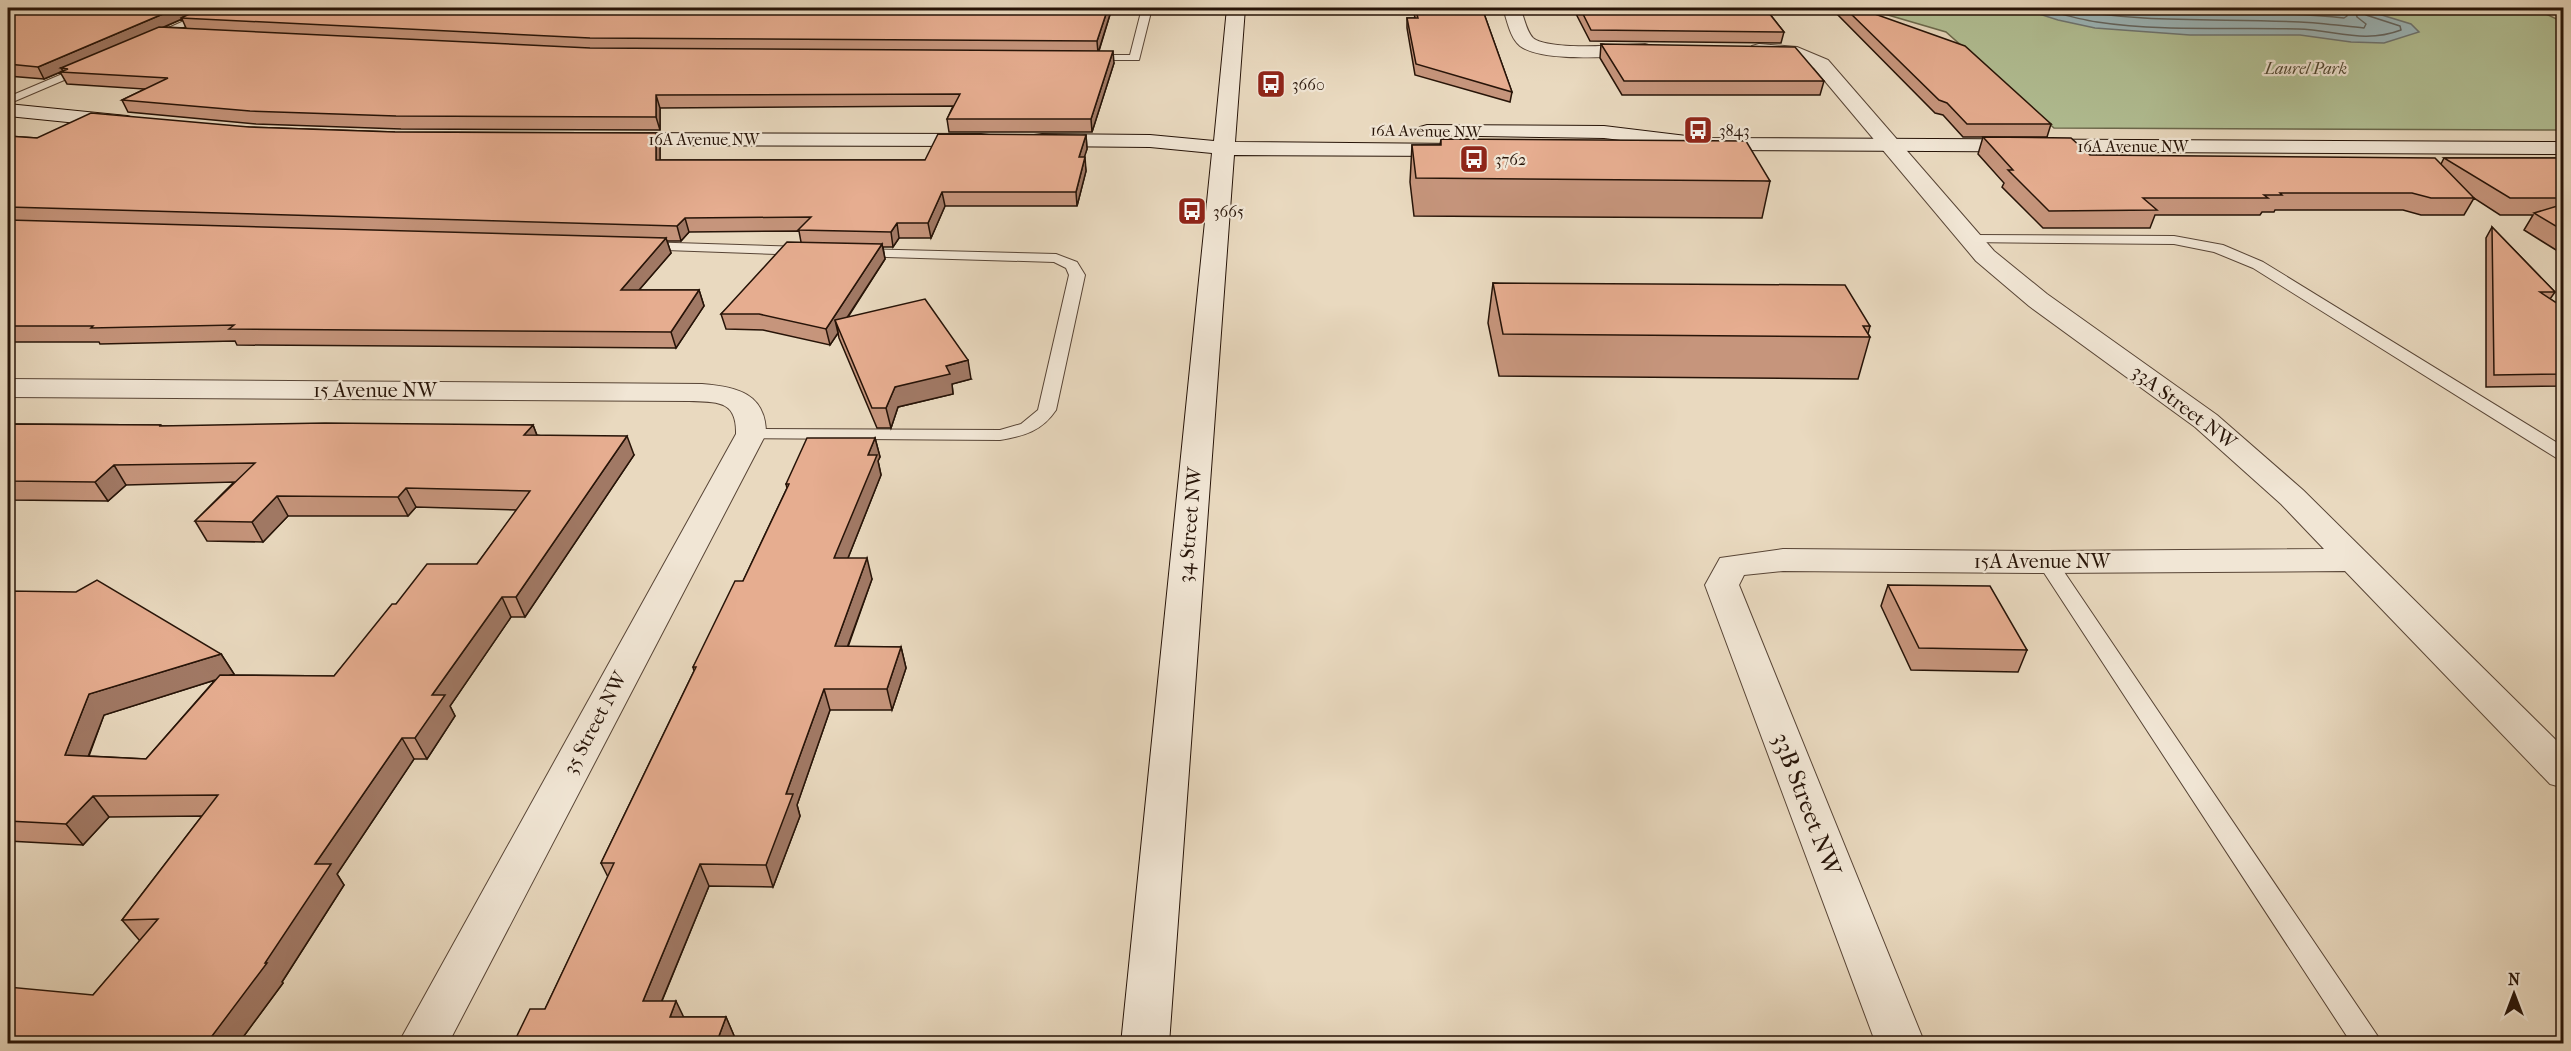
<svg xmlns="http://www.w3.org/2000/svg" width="2571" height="1051" font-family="'IM FELL French Canon',serif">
  <rect width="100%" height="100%" fill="#e9d9bf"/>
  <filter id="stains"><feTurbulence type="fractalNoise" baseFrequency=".00333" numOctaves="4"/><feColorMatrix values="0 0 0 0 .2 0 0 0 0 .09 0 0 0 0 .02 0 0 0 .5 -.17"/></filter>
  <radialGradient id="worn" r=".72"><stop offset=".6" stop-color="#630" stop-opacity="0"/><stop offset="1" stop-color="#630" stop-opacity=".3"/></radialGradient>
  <!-- green -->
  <path fill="#b2c095" stroke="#6c6a4e" stroke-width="1.5" d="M1864,8h669l30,14v108l-509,-2 -108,-96z"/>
  <!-- water -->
  <path fill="#9cb8bc" stroke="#6d7674" stroke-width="1.5" d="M2020,8h339l52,16 8,8 -35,11 -33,-1 -51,-7h-110l-95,-7 -37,-8z"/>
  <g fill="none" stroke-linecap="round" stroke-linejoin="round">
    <!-- shore -->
    <path stroke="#626662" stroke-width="1.5" d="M2039,8c19,5 38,11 58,14 66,10 134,5 201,7 37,1 66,15 103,1l-1,-4 -34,-11 -3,-7
      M2063,8c78,16 158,10 237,14 21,1 43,4 64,6l2,-4 -9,-7 -2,-9
      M2143,8c67,6 134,2 201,10l3,-2 -1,-8"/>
    <!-- lane casing -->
    <g stroke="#584536" stroke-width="2">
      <path id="lane" d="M213,8h12l-70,32h-8l-1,-2z
        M1142,8h10l-13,52h-54l-2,-2 6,-3h41z
        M86,64l4,1v4l-82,35v-7z
        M1970,235l204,1 49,9 40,17 301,185v13l-6,-1 -305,-191 -39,-16 -40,-8 -209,-2 -2,-3z
        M643,242l162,5 7,4 -7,4 -167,-6 -2,-3 2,-3z
        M859,249l197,5 21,8 8,13 -29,135c-14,21 -32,26 -56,30l-255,-2 -3,-4 3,-4 6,-1 249,1 21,-6 17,-14 31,-135 -3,-7 -12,-6 -200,-6 -2,-3z
        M2047,556l7,1 329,487h-31l-315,-482 3,-5z"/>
    </g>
    <!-- street casing -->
    <g stroke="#584536" stroke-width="2">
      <path id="street" d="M1503,8h17c4,8 6,23 13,30 16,13 90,7 112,6l7,2 2,4 -2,4 -7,2c-28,0 -102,7 -125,-10 -10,-8 -13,-26 -17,-38z
        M1759,44l38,3 31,13 166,191 53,43 170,121 86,75 261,258v40l-14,-4 -205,-213 -298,2 -264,-2 -39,4 -5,10 186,459h-49l-171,-459 15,-27 63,-9 264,2 277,-2 -43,-45 -86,-77 -166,-121 -53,-45 -162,-193 -21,-10 -41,-4 -2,-4 2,-4z
        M8,379l694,5c35,3 64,9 64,50l-318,610h-50l338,-610c1,-34 -19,-32 -47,-33l-681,-4z"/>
    </g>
    <!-- secondary casing -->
    <g stroke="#271408" stroke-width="2">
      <path id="secondary" d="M1227,8h18l-10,134 223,2 8,1 3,5 -3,5 -8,1 -224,-1 -65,889h-48l91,-891 -62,-6 -108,-1 -8,-1 -3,-5 3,-5 8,-1 108,1 64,6z
        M8,104l119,12 7,2 3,4 -3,4 -7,2 -119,-12z
        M1427,125l177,1 99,12 861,4v12l-862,-4 -98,-12 -184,-3 -4,-4 4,-4z
        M613,133l368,1 8,1 3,5 -3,5 -8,1 -368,-1 -8,-1 -3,-5 3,-5z"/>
    </g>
    <!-- lane -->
    <use href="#lane" fill="#f1e6d5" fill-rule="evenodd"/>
    <!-- street -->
    <use href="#street" fill="#f1e6d5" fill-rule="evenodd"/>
    <!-- secondary -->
    <use href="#secondary" fill="#f1e6d5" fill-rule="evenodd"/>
  </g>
  <!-- wall -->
  <path fill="#c6957c" stroke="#271408" stroke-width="1.5" fill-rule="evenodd" d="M1112,8l-13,43 15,12 -22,69h-143l-2,-13 6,-13 -293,2v22l-259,-1 -145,-5 -128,-12 -6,-12 23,-11 -78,-5 -7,-12 3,-1 -19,8 -36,-3v-63zM182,19l4,9 -22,-1z
    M1413,8h69l30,84 -2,10 -95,-27 -8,-47v-10h8z
    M1573,8h192l19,24 -3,11 -191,-2z
    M1835,8h23l193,116 -4,13h-84l-20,-22 -8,-2 -101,-102z
    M1601,44l223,37 -4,14h-198l-22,-37z
    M249,127l146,5 261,1 4,14v13h265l161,-25 1,14 -3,8 2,14 -9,35h-132l-14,32h-32l-6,9h-10l2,12 -37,58 123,62 -19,5 1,10 -55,13 -7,21h-14l-38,-90 -1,-5 -8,12 -67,-15 -37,-1 -5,-15 80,-72 -2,-11 -110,1 -8,9h-14l4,12 -32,37h60l5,16 -28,42 -439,-3 -2,-4 -135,3 -1,-2h-91v-206l29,2z
    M1983,137l107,18 351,9 3,-6h120v97l-40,-25 9,-15h-33l-26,-17 -10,17h-43l-18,-5h-128l-1,2h-12l-2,3h-105l-5,13h-107l-41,-41 2,-4 -26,-29z
    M1441,139l329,42 -8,37 -348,-2 -4,-34 2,-37h28z
    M2492,227l63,65 -5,7 14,9v78l-78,1v-149z
    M1493,283l377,43 -2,8 2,3 -12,42 -359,-3 -11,-53z
    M8,424l153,1v1l372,-1 4,10 97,20 -109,162h-14l-61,89 5,10 -28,43h-13l-77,115 7,11 -62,97 1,1 -45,61h-230l85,-49 47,-54 -18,-21 80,-104 -93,1 -26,28 -75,-4v-250l213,63 13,20 -1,1 101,1 62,-72 81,-40 40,-54 -101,-3 -8,9h-120l-25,26 -56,-1 -12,-20 39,-39 -108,3 -18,16 -100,-1zM215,680l-69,79 -57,-3 15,-41z
    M875,438l5,19 -2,4 3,14 -33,83 24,21 -24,68h53l5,21 -14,42h-62l-33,95 3,11 -27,71 -64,-1 -47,115 21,16h43l9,21 -190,-29 63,-132 -7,-14 93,-192 -1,-4 50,-86 44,-93 -1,-4z
    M1888,585l139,65 -9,22 -107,-2 -30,-64z"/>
  <!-- shaded-wall -->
  <path fill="#a17965" stroke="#271408" stroke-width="1.5" d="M8,8h11l-11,3z
    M177,8h32l-28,10 1,1 -114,50 -7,-1 2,3 -19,8 -6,-12z
    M1108,8h4l-14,45 -1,-12z
    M1113,51l1,12 -22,69 -1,-13z
    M656,95l4,13v22l-4,-13z
    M656,133l4,14v27l-4,-14z
    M1086,135l1,14 -7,22 -1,-14z
    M1085,157l1,14 -9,35 -1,-14z
    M942,192l3,14 -14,32 -3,-15z
    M685,218l4,14 -8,9 -4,-15z
    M897,223l2,15 -6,9 -2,-15z
    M666,238l5,15 -45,52 -5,-15z
    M882,244l3,15 -46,71 -4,-10 3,13 -8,12 -4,-16z
    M699,290l5,16 -28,42 -5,-16z
    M968,360l3,19 -19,5 1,10 -55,13 -7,21 -5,-20 9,-21 51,-21z
    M533,425l7,19 -16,-9z
    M627,436l7,19 -109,162 -9,-20z
    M875,438l5,19 -2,4 3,14 -41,103 -6,-20 34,-103z
    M114,465l12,20 -18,16 -13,-19z
    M406,488l10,19 -8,9 -10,-19z
    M277,496l11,20 -25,26 -11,-20z
    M867,558l5,21 -32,88 -5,-21z
    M502,597l9,20 -61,89 5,10 -28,43 -12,-21 17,-43z
    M901,647l5,21 -14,42 -5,-21z
    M221,654l13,20 -130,41 -23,60 -16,-20 24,-61z
    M824,689l6,21 -33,95 3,11 -27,71 -7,-22 20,-71z
    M402,738l12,21 -77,115 7,11 -62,97 1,1 -45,61h-32l59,-81 50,-99z
    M93,796l16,21 -26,28 -17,-21z
    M700,864l9,22 -56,136 -10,-21z
    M676,1001l10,21 -16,-5z
    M726,1017l9,21 -2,6h-17z"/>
  <!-- building -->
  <path fill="#e6ad90" stroke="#271408" stroke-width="1.5" d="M25,8h152l-139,59 -30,-3v-51z
    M202,8h906l-11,33 -507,-3 -409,-20z
    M1415,8h67l30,84 -96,-28 -9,-46h11z
    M1580,8h185l19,24 -193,-2z
    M1845,8h13l107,38 86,78h-84l-20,-21 -8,-3z
    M159,27l431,21 523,3 -22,68h-144l13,-25 -304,1v22l-260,-1 -146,-5 -128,-11 46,-22 -108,-6 8,-3 -7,-1z
    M1601,44l194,3 29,34h-200z
    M91,113l158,14 146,5 261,1v27h269l13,-26 148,1 -7,22h6l-9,35h-134l-14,31h-31l-6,9 -93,-2 13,-13 -126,1 -8,8 -669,-19v-71l29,2z
    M1983,137l88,1 19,17 345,3 39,40h-43l-19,-5h-132l2,2h-18l4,3h-125l14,12 -108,1 -41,-41h5z
    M1441,139l305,2 24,40 -354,-3 -4,-33h29z
    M2444,158h120v40h-54z
    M2564,204v27l-30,-18z
    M8,220l658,18 -45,52h78l-28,42 -442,-3 5,-4 -143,3 2,-2h-85z
    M2492,227l63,65h-15l24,16v66l-70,1z
    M787,242l95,2 -56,85 -67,-15h-38z
    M1493,283l352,2 25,41h-7l7,11 -367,-3z
    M925,299l43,61 -22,6 4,8 -55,13 -9,21h-14l-37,-88z
    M325,423l208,2 -9,10 103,1 -111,161h-14l-70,98h13l-30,43h-13l-87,126h16l-66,99h2l-61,81h-198v-57l85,8 65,-76 -36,1 96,-125 -125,1 -27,28 -58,-3v-230l68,1 21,-12 124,74 -132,40 -24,61 81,4 74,-84 114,1 58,-72h4l31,-40h50l53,-73 -124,-3 -8,9 -121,-1 -25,26 -57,-1 60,-58 -141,2 -19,17 -87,-1v-57l153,1 -2,1z
    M807,438h68l-7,17h9l-43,103h33l-32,88 66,1 -14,42h-63l-38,105h7l-27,71 -66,-1 -57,137h33l-6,16h56l-10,27h-203l17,-35h15l69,-146h-13l95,-196h-3l42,-86h8l46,-97h-3z
    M1888,585l102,1 37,64 -108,-2z"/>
  <!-- icons -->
  <defs>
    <g id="bus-square" transform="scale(1.5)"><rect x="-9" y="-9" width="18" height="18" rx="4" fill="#8f2418" stroke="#f1e6d5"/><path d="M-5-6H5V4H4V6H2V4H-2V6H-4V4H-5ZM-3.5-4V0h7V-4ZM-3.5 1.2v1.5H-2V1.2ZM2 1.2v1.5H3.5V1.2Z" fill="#fff"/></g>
  </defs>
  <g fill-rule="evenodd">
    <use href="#bus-square" x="1271" y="84"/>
    <use href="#bus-square" x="1698" y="130"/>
    <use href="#bus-square" x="1474" y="159"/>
    <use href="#bus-square" x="1192" y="211"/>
  </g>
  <g text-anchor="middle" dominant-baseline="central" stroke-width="4.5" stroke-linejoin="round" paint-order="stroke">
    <!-- far-park labels -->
    <g font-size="16" font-style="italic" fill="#514832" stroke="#f1e6d5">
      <text x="2306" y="68">Laurel Park</text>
    </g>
    <!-- far-poi labels -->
    <g font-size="16" fill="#271408" stroke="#f1e6d5" text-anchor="start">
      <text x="1292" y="84">3660</text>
      <text x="1719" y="130">3843</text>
      <text x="1495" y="159">3762</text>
      <text x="1213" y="211">3665</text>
    </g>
    <!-- far-street labels -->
    <g font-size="16" fill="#271408" stroke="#f1e6d5">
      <text transform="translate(1426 131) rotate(1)">16A Avenue NW</text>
      <text x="704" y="139">16A Avenue NW</text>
      <text x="2133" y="146">16A Avenue NW</text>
    </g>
    <!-- street labels -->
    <g font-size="20" fill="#271408" stroke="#f1e6d5">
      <text x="375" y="390">15 Avenue NW</text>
      <text transform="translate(2184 407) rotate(37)">33A Street NW</text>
      <text transform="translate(1190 525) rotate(-85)">34 Street NW</text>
      <text x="2042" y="561">15A Avenue NW</text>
      <text transform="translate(595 723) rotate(-62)">35 Street NW</text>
    </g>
    <!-- near-street labels -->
    <g font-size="24" fill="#271408" stroke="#f1e6d5">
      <text transform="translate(1807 804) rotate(69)">33B Street NW</text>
    </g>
  </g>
  <!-- margin -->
  <rect width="2571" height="1051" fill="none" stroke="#e9d9bf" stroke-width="30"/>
  <rect x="9" y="9" width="2553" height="1033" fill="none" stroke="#271408" stroke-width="3"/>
  <rect x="15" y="15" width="2541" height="1021" fill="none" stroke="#271408" stroke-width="1.5"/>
  <!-- north arrow -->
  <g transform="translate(2514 994)" stroke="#f1e6d5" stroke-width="4.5" paint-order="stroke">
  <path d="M0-4.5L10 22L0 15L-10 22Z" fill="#271408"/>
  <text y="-9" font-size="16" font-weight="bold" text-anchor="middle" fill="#271408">N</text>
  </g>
  <rect width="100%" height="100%" filter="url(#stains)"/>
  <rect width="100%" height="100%" fill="url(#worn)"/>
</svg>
